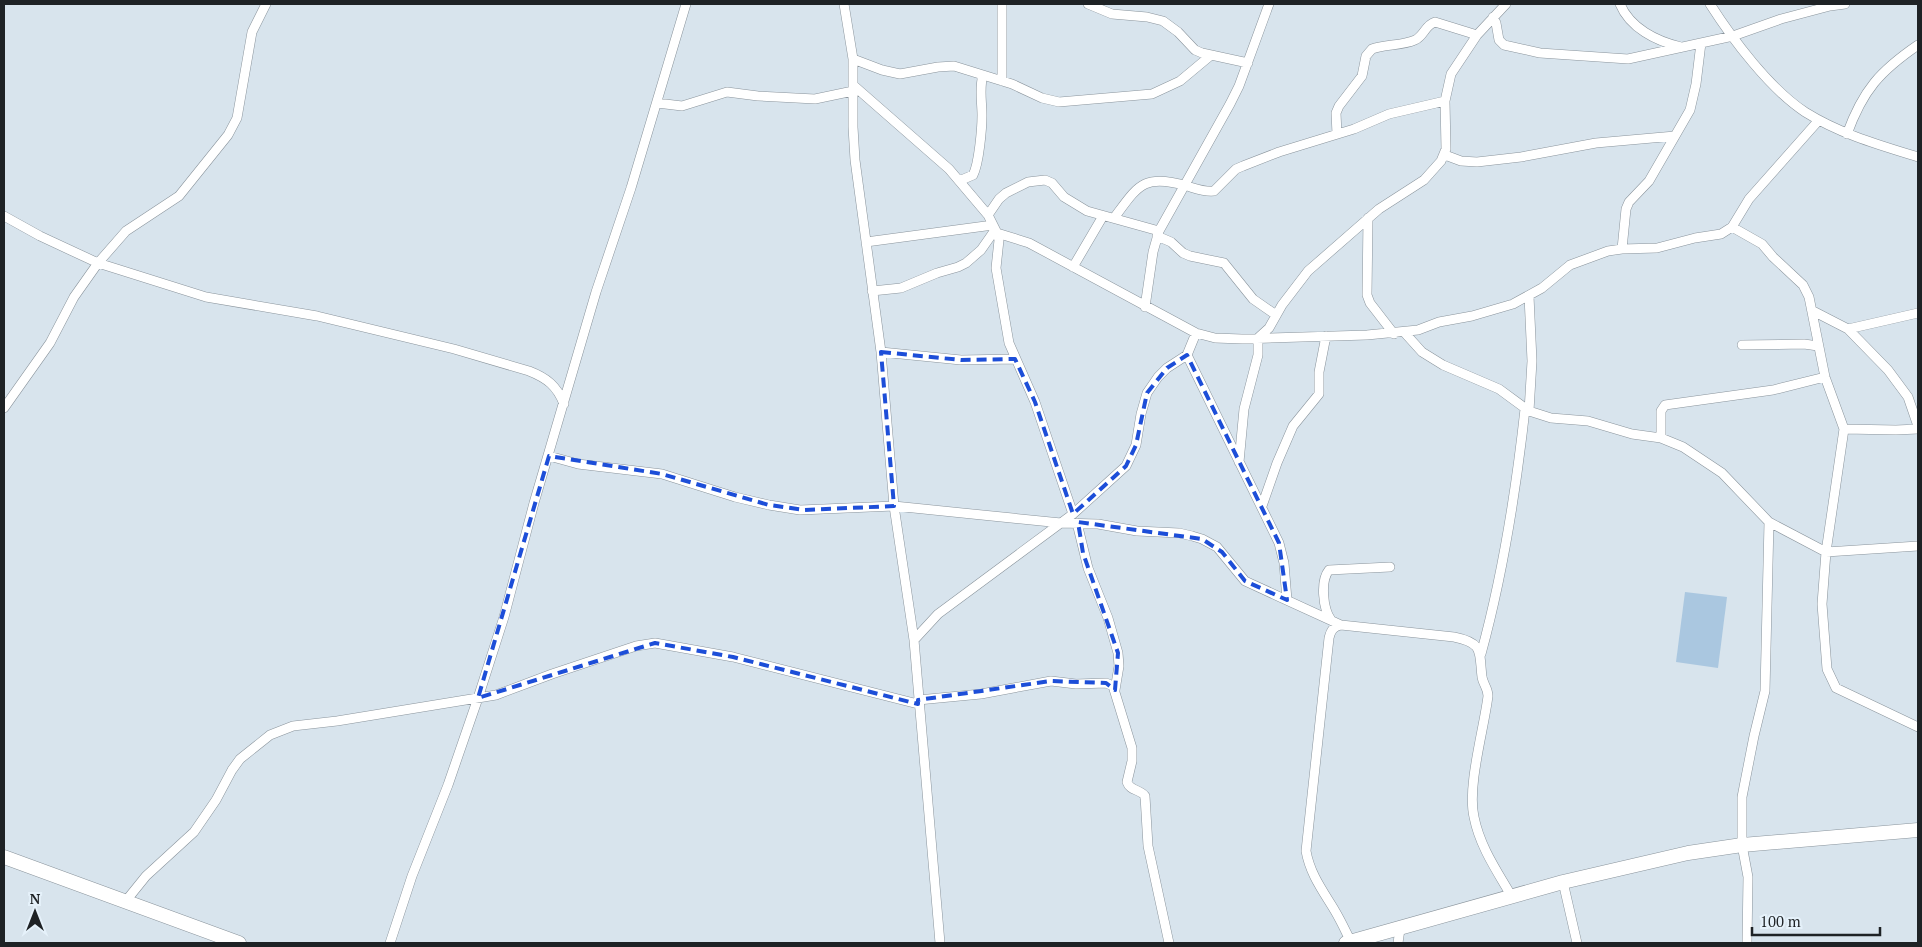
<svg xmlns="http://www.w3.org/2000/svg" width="1922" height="947" font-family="'PT Serif',serif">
  <rect width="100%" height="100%" fill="#d8e4ed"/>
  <!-- green -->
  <path fill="#aac7e0" d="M1685,592l42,5 -9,71 -42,-6z"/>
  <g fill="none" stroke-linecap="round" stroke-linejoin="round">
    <!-- street casing -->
    <g stroke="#8a949c" stroke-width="10">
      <path id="street" d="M844,4l9,55v68l2,33 26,192 13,154 20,134 26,303
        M1088,4l24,10 35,3 16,4 15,11 17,18 7,3 46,10
        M1620,4c10,24 36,37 61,43
        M1710,4c23,36 60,85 95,108 35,22 74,33 113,45
        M1493,17l3,6 3,17 5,5 36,8 88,6 105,-23 48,-17 49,-13 15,-2
        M853,59l29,11 18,4 38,-7 16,-1 58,18 30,14 17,4 93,-8 28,-13 30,-25
        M1002,81v-77
        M853,85l96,84 39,46 9,18 32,10 167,90 19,5 27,1 125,-4 51,-5 21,-8 33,-6 41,-12 29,-16 28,-23 38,-14 14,-2 35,-1 38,-10 26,-4 11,-7 17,-28 70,-79
        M657,103l25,3 45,-14 31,4 57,3 38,-8
        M1337,134l-1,-21 3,-7 23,-30 4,-20 6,-7c13,-5 30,-3 43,-9 9,-4 10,-15 20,-18l42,13
        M1847,134c16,-44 33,-63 71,-89
        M1445,155l16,6 16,1 44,-5 75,-14 79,-7
        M959,181l14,-6c6,-11 9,-47 9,-60 0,-13 -3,-27 1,-40
        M988,215l11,-16 7,-6 22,-11 17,-2 7,3 12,14 23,14 72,20
        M4,216l36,20 58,27 108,34 111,19 137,33 75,22c18,7 28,15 35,33
        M1114,218c24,-32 29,-45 73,-32 10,3 17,6 27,5l22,-22 7,-3 36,-14 75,-23 35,-15 56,-13
        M1368,218l-1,77 3,8 24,31
        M1732,227l30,17 11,13 30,28 6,12 16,80 19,52 -18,123 -4,52 5,65 9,19 82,39
        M997,233l2,7 -3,28 13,75 26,59 38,112
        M1157,236l14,6 12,11 7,3 34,7 29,36 23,16
        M866,242l127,-17
        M1622,249l4,-40 3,-7 20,-21 41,-71 6,-26 5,-41
        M1073,267l30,-51
        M872,291l29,-3 36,-15 21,-6 8,-4 15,-13 14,-20
        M1145,307l8,-55 6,-21 71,-127 9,-18 30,-82
        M1813,311l35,18 40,41 20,27 10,29
        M1848,329l70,-16
        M1404,332l18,20 21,13 56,24 30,22 22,7 37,3 44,13 29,4 22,9 39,26 47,49 57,30 92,-6
        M1742,345l62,-1 14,2
        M881,352l80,8 54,-1
        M1187,355l92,188 5,20 3,37
        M4,408l46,-65 24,-46 24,-34 28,-32 53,-35 49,-61 9,-17 15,-86 14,-28
        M1529,411l3,-50 -3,-65
        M1844,429l52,1 22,-1
        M1661,438v-27l4,-6 108,-15 52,-13
        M549,456l29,8 84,10 73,23 34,8 31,5 94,-4 167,17 37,1 39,7 42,2 13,3 10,3 15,8 28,34 96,44
        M1239,462l5,-53 14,-54v-17l11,-10 13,-23 26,-34 71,-62 45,-29 17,-19 5,-12 -1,-48 6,-27 26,-39 29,-31
        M1262,506l15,-43 16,-37 26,-32v-22l7,-36
        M1077,523l11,45 20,50 10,35 1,13 -4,24
        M1331,620c-8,-11 -11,-39 -2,-50l61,-3
        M914,640l24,-26 135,-100 53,-48 10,-21 5,-31 6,-21 11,-16 9,-9 20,-13 9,-22
        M1481,654c22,-80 35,-163 44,-245
        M918,700l63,-6 70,-13 25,3 30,-1 7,3 19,62v13l-5,21c3,9 13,7 18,14l3,50 21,97
        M1563,882l14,61
        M125,902l21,-26 48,-44 22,-32 16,-30 8,-11 30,-24 23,-9 44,-5 159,-26 56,-21 84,-28 19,-3 78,14 185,47
        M1351,942c-5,-10 -10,-21 -16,-31 -12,-20 -25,-37 -29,-60l23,-213c2,-8 4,-11 12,-13l113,12c30,6 25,15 28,40 1,7 6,11 6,19 -4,33 -21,90 -14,121 6,30 23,54 38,80
        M390,943l22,-67 36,-91 30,-87 26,-81 30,-114 62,-211 35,-104 55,-184
        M1398,943l2,-14
        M1747,943l1,-66 -6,-32v-48l12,-61 11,-45 4,-169"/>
    </g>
    <!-- secondary casing -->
    <g stroke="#8a949c" stroke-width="15">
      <path id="secondary" d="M4,857l235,86
        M1346,943l217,-61 125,-29 54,-8 176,-15"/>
    </g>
    <!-- street -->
    <use href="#street" stroke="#fff" stroke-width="9"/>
    <!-- secondary -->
    <use href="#secondary" stroke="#fff" stroke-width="14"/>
  </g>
  <!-- marked area -->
  <path fill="none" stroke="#1d4ed8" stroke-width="4" stroke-dasharray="10 6" stroke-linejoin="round" d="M881,352l80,8 54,-1 20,43 38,112 53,-48 10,-21 11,-52 20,-25 20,-13 92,188 8,57 -42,-19 -23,-29 -20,-13 -124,-17 5,31 35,100 -3,37 -9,-7 -55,-2 -133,19v4l-185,-47 -78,-14 -177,55 71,-242 113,18 107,31 36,5 89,-4z"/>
  <!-- border -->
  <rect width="1922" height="947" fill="none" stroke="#1e2225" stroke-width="10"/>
  <!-- north arrow -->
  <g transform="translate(35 912)" stroke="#e5f1fa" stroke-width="4" paint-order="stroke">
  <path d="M0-4L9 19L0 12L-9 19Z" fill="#1e2225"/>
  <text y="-8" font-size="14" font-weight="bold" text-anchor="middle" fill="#1e2225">N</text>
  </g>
  <!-- scale -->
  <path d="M1752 927v8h128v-8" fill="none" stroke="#1e2225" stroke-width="2.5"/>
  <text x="1760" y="927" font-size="15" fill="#1e2225" stroke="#e5f1fa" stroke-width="4" paint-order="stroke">100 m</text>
</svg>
